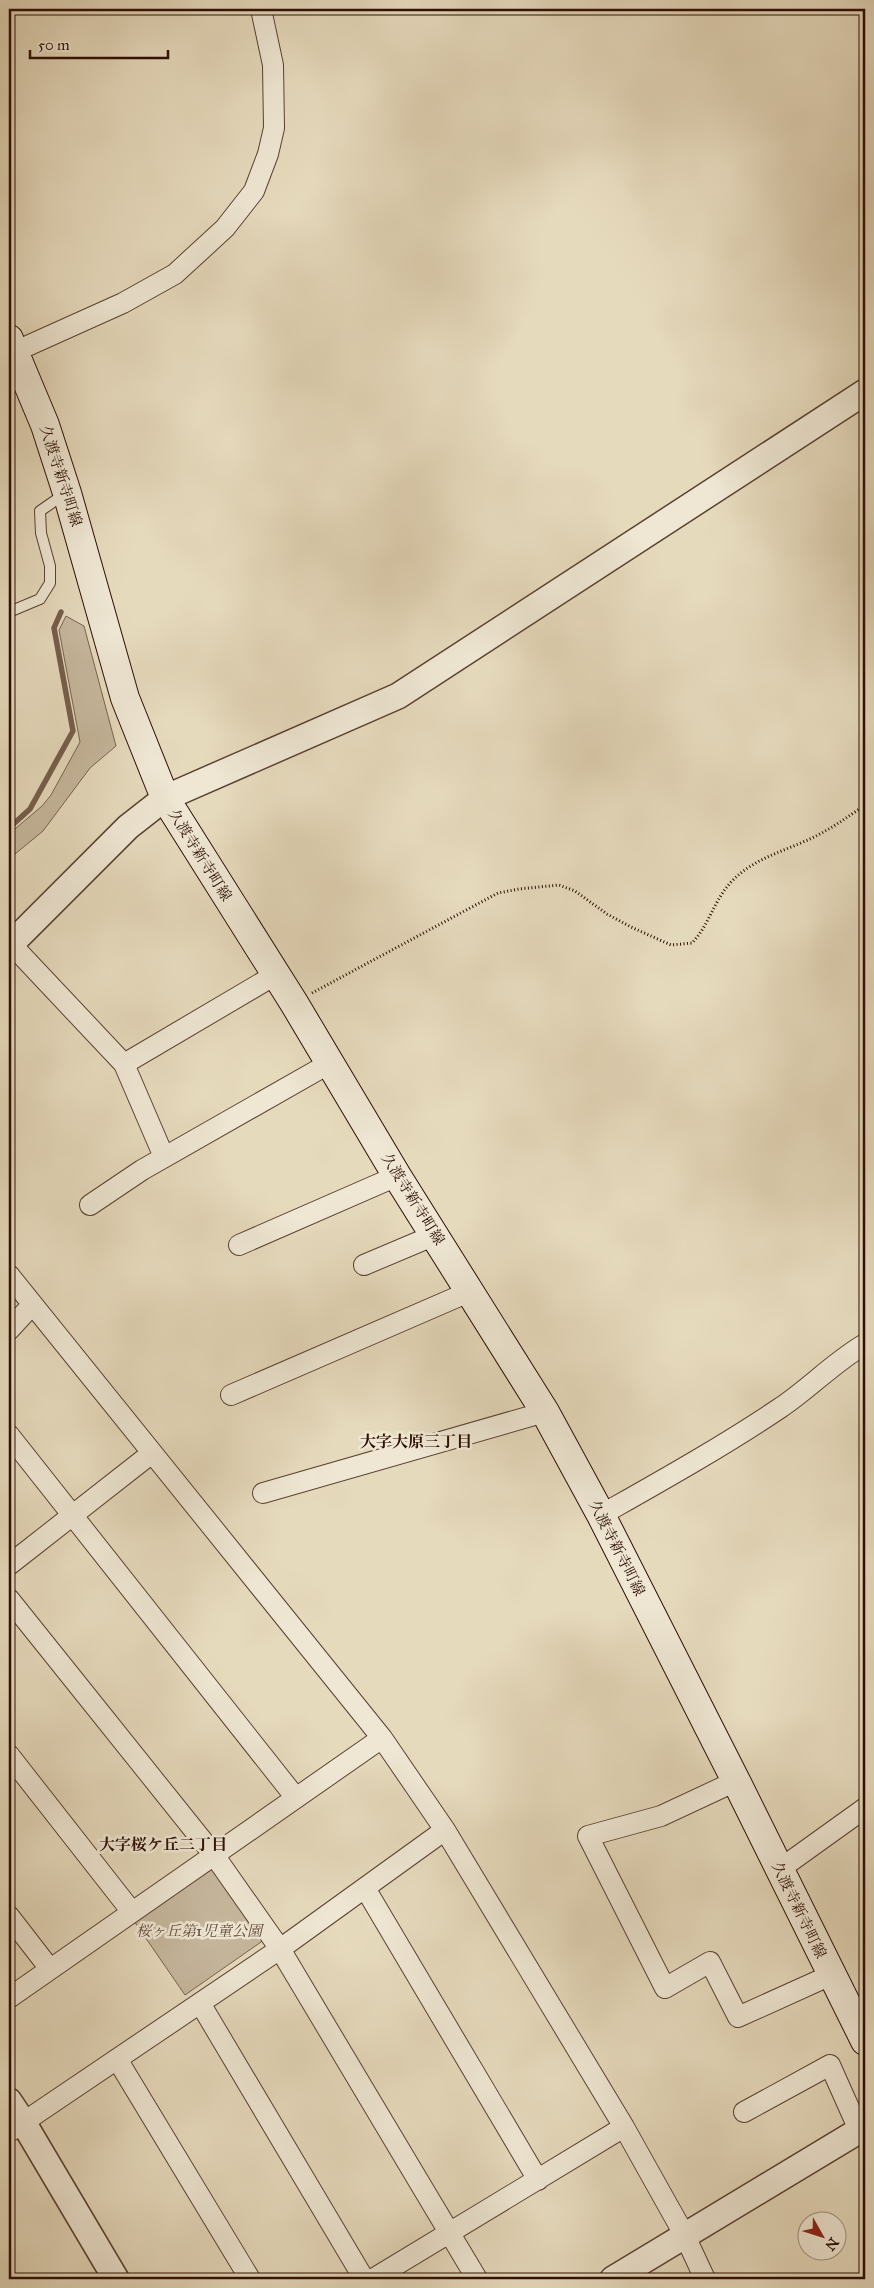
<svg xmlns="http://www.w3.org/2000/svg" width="874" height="2288" font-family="'IM FELL Great Primer','Noto Serif JP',serif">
  <rect width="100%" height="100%" fill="#e6dabd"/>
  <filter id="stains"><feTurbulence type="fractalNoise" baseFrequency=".004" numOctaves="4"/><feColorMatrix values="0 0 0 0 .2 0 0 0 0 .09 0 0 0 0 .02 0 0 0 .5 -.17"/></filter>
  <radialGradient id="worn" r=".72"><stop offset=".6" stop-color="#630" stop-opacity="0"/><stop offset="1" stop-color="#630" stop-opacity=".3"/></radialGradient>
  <!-- green -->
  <path fill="#c6b79d" stroke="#796250" d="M66,616l18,10 32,120 -26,22 -47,63 -34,28v-25l33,-28 9,-11 29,-53 -21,-112z
    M213,1866l51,74 -79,55 -51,-74z"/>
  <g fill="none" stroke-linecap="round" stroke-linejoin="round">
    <!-- stream -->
    <path stroke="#765f4d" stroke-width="5.5" d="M9,828l21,-19 43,-78 -19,-103 7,-16"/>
    <!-- service casing -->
    <g stroke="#5a4132" stroke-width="12">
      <path id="service" d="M9,612l31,-13 10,-16v-17l-9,-33 -1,-22 26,-18"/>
    </g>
    <!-- minor casing -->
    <g stroke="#5a4132" stroke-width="22">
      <path id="minor" d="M14,352l109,-49 52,-29 50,-46 29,-37 14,-37 6,-26 -1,-63 -12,-56
        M11,944l113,120 151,-89
        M124,1064l40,93
        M90,1205l52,-35 188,-107
        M239,1245l158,-69
        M364,1265l71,-30
        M9,1275l373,463 63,92 179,297 61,109 20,43
        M9,1330l23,-25
        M231,1395l240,-104
        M9,1435l287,363
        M263,1493l282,-81
        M601,1515c60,-34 121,-68 179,-107 30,-20 54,-46 85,-64
        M9,1565l143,-112
        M9,1599l205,256 66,94 197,330
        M9,1755l123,157
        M736,1781l-75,35 -73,20 77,152 45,-26 28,55 93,-42
        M780,1869l85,-61
        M365,1888l173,292
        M9,1916l41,53
        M9,1998l373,-260
        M200,2003l164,276
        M117,2059l133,220
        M744,2112l86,-47 29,65
        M9,2132l271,-183 165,-119
        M373,2279l251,-152"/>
    </g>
    <!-- tertiary casing -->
    <g stroke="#5a4132" stroke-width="28">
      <path id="tertiary" d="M9,946l119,-119 37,-29 233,-102 467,-304
        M9,2101l14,21 93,157
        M613,2279l252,-152"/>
    </g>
    <!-- secondary casing -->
    <g stroke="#2c0e03" stroke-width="30">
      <path id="secondary" d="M9,339l36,86 22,68 58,205 40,100 129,205 103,173 148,236 56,103 135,266 129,260"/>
    </g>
    <!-- path -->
    <path stroke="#2c0e03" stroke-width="3" stroke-dasharray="1 2.5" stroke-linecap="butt" d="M312,993l186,-100 21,-4 40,-4 16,6 32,23 24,13 40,18 21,-2c18,-19 22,-44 41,-63 20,-20 45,-27 70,-38 22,-9 42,-23 62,-37"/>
    <!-- service -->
    <use href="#service" stroke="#efe7d4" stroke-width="10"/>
    <!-- minor -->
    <use href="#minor" stroke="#efe7d4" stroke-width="20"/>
    <!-- tertiary -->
    <use href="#tertiary" stroke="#efe7d4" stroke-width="25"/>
    <!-- secondary -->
    <use href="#secondary" stroke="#efe7d4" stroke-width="28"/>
  </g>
  <g text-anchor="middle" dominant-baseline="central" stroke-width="5" stroke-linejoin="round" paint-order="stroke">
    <!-- street labels -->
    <g font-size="15" fill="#2c0e03" stroke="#efe7d4">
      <text transform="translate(61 476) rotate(72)">久渡寺新寺町線</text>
      <text transform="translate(200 855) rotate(58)">久渡寺新寺町線</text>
      <text transform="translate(413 1199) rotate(58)">久渡寺新寺町線</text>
      <text transform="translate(617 1548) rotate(63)">久渡寺新寺町線</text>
      <text transform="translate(799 1910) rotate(64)">久渡寺新寺町線</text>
    </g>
    <!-- park labels -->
    <g font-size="15" font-style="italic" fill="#624939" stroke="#efe7d4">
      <text x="199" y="1931">桜ヶ丘第1児童公園</text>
    </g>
    <!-- neighbourhood labels -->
    <g font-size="16" font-weight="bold" fill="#2c0e03" stroke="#efe7d4">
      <text x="416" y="1441">大字大原三丁目</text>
      <text x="163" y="1844">大字桜ケ丘二丁目</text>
    </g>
  </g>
  <!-- margin -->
  <rect width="874" height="2288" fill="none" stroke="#e6dabd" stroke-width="30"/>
  <rect x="10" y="10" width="854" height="2268" fill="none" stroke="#2c0e03" stroke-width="2.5"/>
  <rect x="15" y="15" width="844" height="2258" fill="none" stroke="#2c0e03"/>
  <!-- north arrow -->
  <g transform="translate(822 2236) rotate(129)"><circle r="24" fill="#efe7d4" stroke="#a19080"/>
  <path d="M0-4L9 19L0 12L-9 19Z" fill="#8f2418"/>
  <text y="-8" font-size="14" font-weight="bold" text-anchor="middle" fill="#2c0e03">N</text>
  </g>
  <!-- scale -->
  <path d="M30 50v8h138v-8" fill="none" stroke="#2c0e03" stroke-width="2.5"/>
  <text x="38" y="50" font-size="15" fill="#2c0e03" stroke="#efe7d4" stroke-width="4" paint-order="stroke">50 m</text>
  <rect width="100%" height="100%" filter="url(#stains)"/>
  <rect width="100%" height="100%" fill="url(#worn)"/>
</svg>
